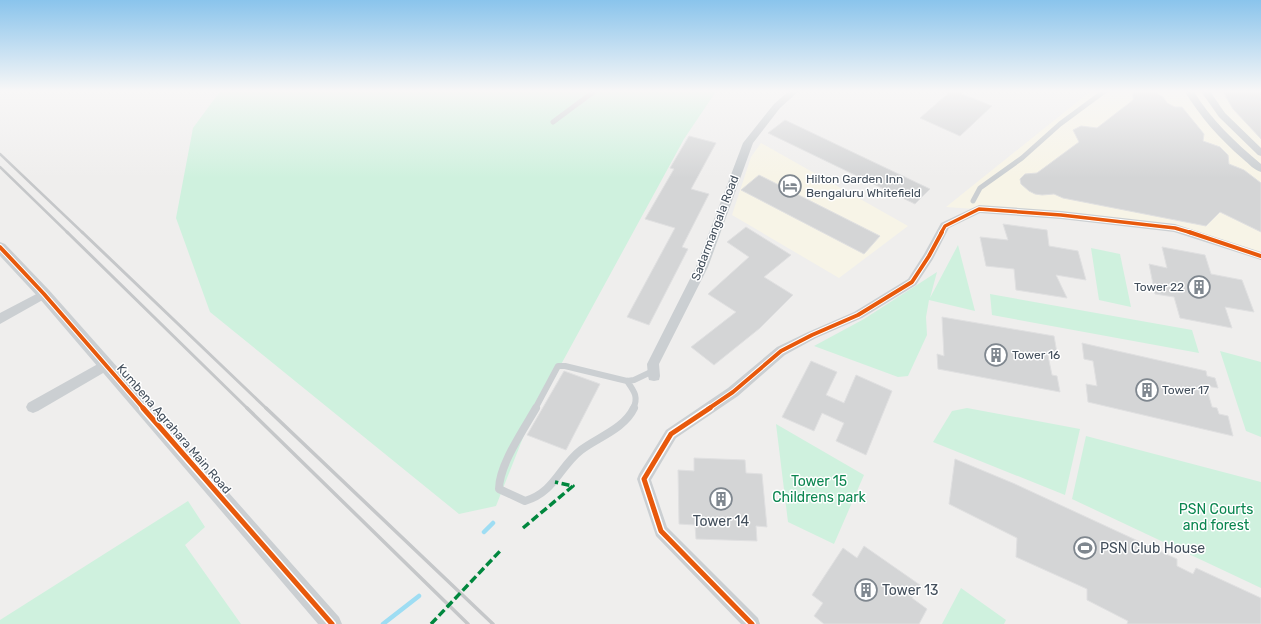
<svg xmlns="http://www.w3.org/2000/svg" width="1261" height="624" font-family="Rubik,sans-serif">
  <rect width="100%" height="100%" fill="#efeeed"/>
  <!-- commercial -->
  <path fill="#f7f4e7" d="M1092,90h169v162l-88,-21 -112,-16 -115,-8z
    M761,143l147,83 -69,52 -107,-63 19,-58z"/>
  <!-- green -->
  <path fill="#cff1de" d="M221,90h496l-33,49 -156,286 -32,81 -37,8 -249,-202 -34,-94 17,-90z
    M958,245l17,66 -46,-11 -3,17 1,18 -19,41 -10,1 -84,-31 50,-27 73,-47 -7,26z
    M1091,248l29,6 11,53 -32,-7z
    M990,294l202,36 7,23 -207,-38z
    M1220,351l41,11v75l-15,-6z
    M967,408l113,21 -15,66 -132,-53 19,-31z
    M776,424l88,51 -30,69 -46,-22z
    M1086,436l175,46v106l-189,-89z
    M188,501l17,26 -20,18 56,79h-241v-4z
    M961,588l45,32 -2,4h-62z"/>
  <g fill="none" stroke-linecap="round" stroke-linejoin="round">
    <!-- stream -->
    <path stroke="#9eddf3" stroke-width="4.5" d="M484,532l9,-9
      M383,624l36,-28"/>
  </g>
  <!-- building -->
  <path fill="#d4d5d6" stroke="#e0e0e1" d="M952,90l40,16 -32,30 -40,-18z
    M1137,90l18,2 8,5 4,6 8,4h7l22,27 -1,7 17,6 8,8 1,9 15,6 17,13v49l-41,-20 -14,14 -143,-28 -9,-4 -12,1 -7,-1 -6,-3 -8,-7 -1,-5 5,-5 12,-1 42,-31 -6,-12 8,-4 16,2 36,-28v-7z
    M1222,90h39v49l-28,-30z
    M785,120l145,69 -15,15 -147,-71z
    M689,136l27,7 -25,46 18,5 -27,53 6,2 -39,76 -22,-8 48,-89 -30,-9 29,-50 -4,-1z
    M759,175l121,61 -16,18 -123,-64z
    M1003,224l44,6 2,16 29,5 8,29 -30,-5 11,23 -51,-8 -2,-21 -28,-3 -6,-29 28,3z
    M746,227l45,28 -27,22 29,18 -33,33 -46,37 -23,-18 45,-35 -28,-18 41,-37 -22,-15z
    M1162,247l43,8 6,19 31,6 12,32 -29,-5 7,21 -52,-10 -6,-21 -19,-3 -6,-30 18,4z
    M942,317l112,19 3,17 -10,-2 5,24 5,1 3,16 -122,-23 -1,-15 7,2z
    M1082,343l124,28 1,5 8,2 3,10 -12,-2 6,21 5,1 2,6 9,2 5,20 -145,-34 -2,-18 11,2 -4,-25 -9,-2z
    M811,361l26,11 -11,23 18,8 12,-28 36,16 -26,64 -30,-14 8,-18 -22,-10 -8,18 -32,-14z
    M564,371l36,13 -34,66 -39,-15z
    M694,458l51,2 1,13 16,1 5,53 -11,-1 1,15 -61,-2 -1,-14 -16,-1 -1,-54 16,1z
    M955,459l60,25 162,75v7l16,8 3,-6 65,30v26h-134l1,-3 -41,-21v-11l-71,-32 1,-19 -68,-34z
    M864,546l56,39 -8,13 15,11 -8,15h-95l-10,-8 9,-13 -11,-8 31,-47 14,10z"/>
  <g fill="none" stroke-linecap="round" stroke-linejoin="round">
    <!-- service-far2 -->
    <path stroke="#cbcfd2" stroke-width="5" d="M553,122l43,-32
      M973,201l7,-13 42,-30 38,-34 46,-34"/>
    <!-- service-far1 -->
    <path stroke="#cbcfd2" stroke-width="6" d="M627,381c7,10 12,16 6,28
      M627,381l7,-1 19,-9
      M535,409l23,-43h7l62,15"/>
    <!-- service -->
    <path stroke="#cbcfd2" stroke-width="8" d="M536,408c-12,21 -37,57 -37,81l26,12c30,-9 34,-34 56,-51 17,-13 43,-21 53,-42"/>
    <!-- minor -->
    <path fill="#cbcfd2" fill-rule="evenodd" d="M790,90h10l-20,18 -27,35 -45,124 -49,97 1,12 -1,4 -5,1 -5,-1 -1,-4 -1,-12 49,-97 47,-124 31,-39z
      M1184,90h9c18,30 42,52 68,74v8c-7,-2 -12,-8 -18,-13 -23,-20 -43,-42 -59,-69z
      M1200,90h9l16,23 36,35v8l-3,-1 -39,-38z
      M979,205l82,6 114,13 86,28v8l-87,-28 -113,-13 -81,-6 -31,15 -16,31 -17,26 -54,33 -46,20 -31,17 -47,41 -62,42 -25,42 16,47 91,91 2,6h-19l-85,-88 -19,-57 2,-5 27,-44 62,-42 49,-41 31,-15 46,-20 54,-33 16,-25 17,-31z
      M44,290l4,1 2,3 -2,3 -48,27v-11z
      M105,360l5,1 1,4 -1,4 -72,42 -5,2 -5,-2 -2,-4 2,-4z"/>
    <!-- tertiary -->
    <path fill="#cbcfd2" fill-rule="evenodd" d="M0,242l5,2 44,46 290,327 3,7h-24l-279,-326 -39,-42z"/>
    <!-- rail-far2 -->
    <path stroke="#c5c7c9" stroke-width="2.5" d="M0,154l83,79
      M0,167l68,66"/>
    <!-- rail-far1 -->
    <path stroke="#c5c7c9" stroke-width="3" d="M67,232l181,177
      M82,232l185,177"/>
    <!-- rail -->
    <path stroke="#c5c7c9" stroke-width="3.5" d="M247,408l221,216
      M266,408l227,216"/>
    <!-- quiet -->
    <path stroke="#00873e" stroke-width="3.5" stroke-dasharray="8 3.5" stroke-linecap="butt" d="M523,528l50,-42 -18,-4
      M431,624l70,-74"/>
    <!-- cycleway-far2 casing -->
    <g stroke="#fff" stroke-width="5.5">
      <path id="cycleway-far2" d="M941,233l4,-7 34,-17 82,6 114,13 17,5"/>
    </g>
    <!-- cycleway-far1 casing -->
    <g stroke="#fff" stroke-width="6">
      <path id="cycleway-far1" d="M1189,232l72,24
        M0,247l44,47 100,115
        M708,409l25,-17 48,-41 31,-16 46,-20 54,-33 17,-26 13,-24"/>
    </g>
    <!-- cycleway casing -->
    <g stroke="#fff" stroke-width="8">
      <path id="cycleway" d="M143,408l189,216
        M710,408l-39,26 -27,45 17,52 91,93"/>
    </g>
    <!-- cycleway-far2 -->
    <use href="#cycleway-far2" stroke="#e8590c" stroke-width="3.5"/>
    <!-- cycleway-far1 -->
    <use href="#cycleway-far1" stroke="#e8590c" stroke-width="4"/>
    <!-- cycleway -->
    <use href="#cycleway" stroke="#e8590c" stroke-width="5"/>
  </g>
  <!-- sky -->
  <linearGradient id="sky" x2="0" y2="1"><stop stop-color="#8ac4ec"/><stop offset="0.51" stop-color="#f8f7f7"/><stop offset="1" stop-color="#f8f7f7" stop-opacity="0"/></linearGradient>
  <rect width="1261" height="178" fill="url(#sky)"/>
  <!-- icons -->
  <defs>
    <g id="hotel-ring" transform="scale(1.15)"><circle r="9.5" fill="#fff" stroke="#7f878f" stroke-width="1.5"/><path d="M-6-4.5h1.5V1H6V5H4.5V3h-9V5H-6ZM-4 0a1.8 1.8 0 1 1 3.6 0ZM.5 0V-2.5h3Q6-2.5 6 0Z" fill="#7f878f"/></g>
    <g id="building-ring" transform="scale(1.15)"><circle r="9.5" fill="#fff" stroke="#7f878f" stroke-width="1.5"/><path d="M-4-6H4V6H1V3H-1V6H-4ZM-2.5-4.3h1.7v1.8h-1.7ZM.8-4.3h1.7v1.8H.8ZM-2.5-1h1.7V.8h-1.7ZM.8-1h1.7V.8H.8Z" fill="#7f878f"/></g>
    <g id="stadium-ring" transform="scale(1.15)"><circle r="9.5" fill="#fff" stroke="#7f878f" stroke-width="1.5"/><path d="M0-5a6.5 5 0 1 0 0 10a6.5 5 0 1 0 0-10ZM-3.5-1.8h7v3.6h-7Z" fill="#7f878f"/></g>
  </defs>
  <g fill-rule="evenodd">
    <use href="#hotel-ring" x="790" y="186"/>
    <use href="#building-ring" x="1199" y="287"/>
    <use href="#building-ring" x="996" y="355"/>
    <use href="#building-ring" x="1147" y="390"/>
    <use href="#building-ring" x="721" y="499"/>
    <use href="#stadium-ring" x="1085" y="548"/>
    <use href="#building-ring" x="866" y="590"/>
  </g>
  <g text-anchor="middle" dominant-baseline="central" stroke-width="3" stroke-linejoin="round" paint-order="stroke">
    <!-- poi labels -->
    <g font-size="12" fill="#434f5c" stroke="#fff" text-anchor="start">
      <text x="806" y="179">Hilton Garden Inn<tspan x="806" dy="14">Bengaluru Whitefield</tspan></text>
      <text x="1184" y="287" text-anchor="end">Tower 22</text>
      <text x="1012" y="355">Tower 16</text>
      <text x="1162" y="390">Tower 17</text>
    </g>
    <!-- street labels -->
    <g font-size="12" fill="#434f5c" stroke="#fff">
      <text transform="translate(715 228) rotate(-69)">Sadarmangala Road</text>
      <text transform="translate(174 429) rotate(49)">Kumbena Agrahara Main Road</text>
    </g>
    <!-- near-park labels -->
    <g font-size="14" fill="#0b8650" stroke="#fff">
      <text x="819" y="481">Tower 15<tspan x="819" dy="16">Childrens park</tspan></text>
      <text x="1216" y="509">PSN Courts<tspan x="1216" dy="16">and forest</tspan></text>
    </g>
    <!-- near-poi labels -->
    <g font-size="14" fill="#434f5c" stroke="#fff" text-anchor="start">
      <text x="721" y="521" text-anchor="middle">Tower 14</text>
      <text x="1100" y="548">PSN Club House</text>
      <text x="882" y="590">Tower 13</text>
    </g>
  </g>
</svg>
